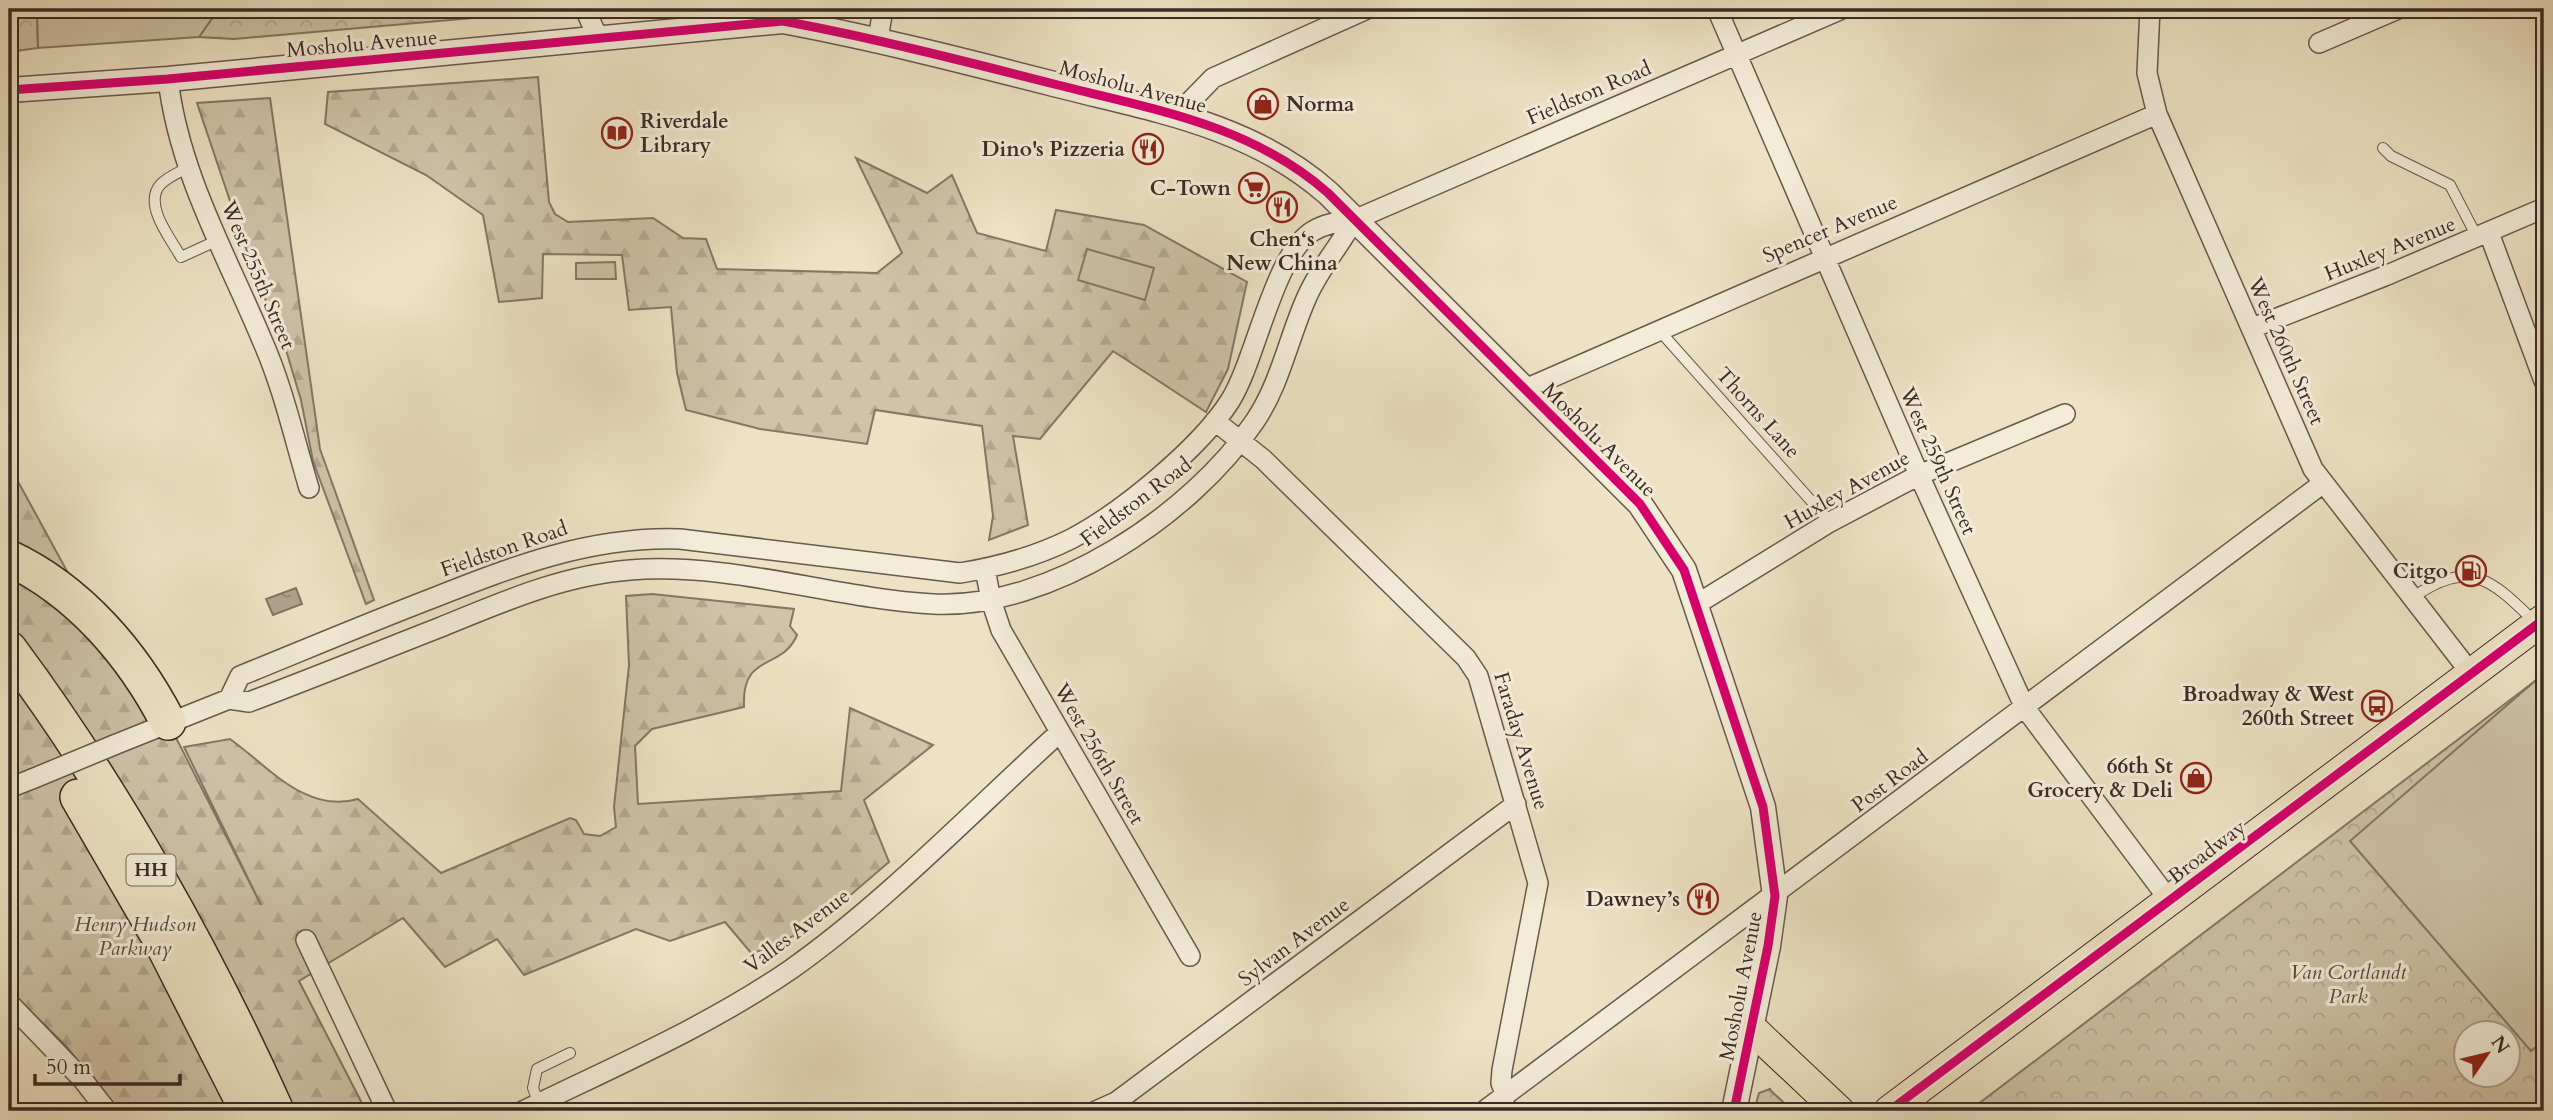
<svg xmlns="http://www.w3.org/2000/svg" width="2553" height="1120" font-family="Cardo,serif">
  <defs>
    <pattern id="forest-firs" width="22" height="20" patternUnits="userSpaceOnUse" patternTransform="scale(1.75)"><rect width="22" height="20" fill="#cfc3a9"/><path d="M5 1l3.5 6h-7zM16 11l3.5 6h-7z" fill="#b2a891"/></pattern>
    <pattern id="park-crowns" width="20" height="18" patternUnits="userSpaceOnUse" patternTransform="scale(1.75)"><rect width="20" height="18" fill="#cfc3a9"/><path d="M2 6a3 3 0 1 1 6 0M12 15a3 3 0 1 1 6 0" fill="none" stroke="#b2a891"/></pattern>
    <pattern id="water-ripples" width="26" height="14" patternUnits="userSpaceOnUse" patternTransform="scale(1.75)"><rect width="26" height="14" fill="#b0a48e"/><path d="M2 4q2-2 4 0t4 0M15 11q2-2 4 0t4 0" fill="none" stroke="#908674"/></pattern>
  </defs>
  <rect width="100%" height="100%" fill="#ede2c4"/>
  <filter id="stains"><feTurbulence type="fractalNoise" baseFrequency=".00286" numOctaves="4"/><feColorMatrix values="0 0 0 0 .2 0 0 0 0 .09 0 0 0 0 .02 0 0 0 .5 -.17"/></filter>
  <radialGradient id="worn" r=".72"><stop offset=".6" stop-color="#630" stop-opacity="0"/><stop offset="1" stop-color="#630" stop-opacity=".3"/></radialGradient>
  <!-- forest -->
  <path fill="url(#forest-firs)" stroke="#847766" stroke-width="2" d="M538,77l11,125 6,12 13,8 85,-4 30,20 23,1 11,30 160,4 25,-20 -46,-95 71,35 25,-18 25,58 69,18 10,-41 88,15 103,57 -19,87 -22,43 -93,-61 -73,88 -27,-3 15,89 -39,15 4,-24 -11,-90 -107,-16 -8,34 -107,-15 -74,-19 -9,-37 -6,-66 -42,3 -7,-55 -79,-1 -1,44 -43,4 -16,-87 -57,-40 -101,-51 3,-32z
    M270,98l50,351 54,151 -8,4 -53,-143 -12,-61 -21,-70 -22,-46 -61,-181z
    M9,465l59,108 100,149 93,183 -77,-158 46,-8c39,28 76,75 128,60l83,74 129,-55 6,2 8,14 16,2 16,-9 -2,-20 15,-142 -3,-69 26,-2 142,15 -4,17 7,9c-15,36 -56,17 -53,72l-92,22 -17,17 3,58 203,-13 9,-83 83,37 -69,55 25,62 -77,66 -60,26 -27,-32 -55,19 -34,-12 -112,46 -27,-36 -52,28 -42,-49 -104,63 67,130h-252l-47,-64 -58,-57z"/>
  <!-- park -->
  <path fill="url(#park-crowns)" stroke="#847766" stroke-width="2" fill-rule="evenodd" d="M9,9h28l1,39 -29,4z
    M212,9h343l-1,2 -320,28 -35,-2 14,-20z
    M2544,674v437h-575l566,-430zM2466,1032h42v42h-42z
    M1770,1089v1l23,21h-39l5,-18z"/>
  <!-- pitch -->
  <path fill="#cfc3a9" stroke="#847766" stroke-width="2" d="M37,9h175l1,8 -14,20 -161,11z
    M1087,249l67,19 -9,32 -67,-20z
    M615,262l1,17h-40v-16z
    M2535,681l9,11v348l-13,11 -181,-210z"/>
  <!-- water -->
  <path fill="url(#water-ripples)" stroke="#817464" stroke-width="2" d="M296,588l6,16 -29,11 -7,-16z"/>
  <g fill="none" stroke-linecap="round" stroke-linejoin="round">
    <!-- service casing -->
    <g stroke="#67594c" stroke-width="12">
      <path id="service" d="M2383,148l8,8 59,29 27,52
        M189,167c-9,5 -22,10 -29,18 -17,20 11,54 21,72l35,-16
        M1658,329l172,193
        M2412,598c57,-40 79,-19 122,23
        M539,1104l-6,-16 4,-19 33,-16"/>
    </g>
    <!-- minor casing -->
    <g stroke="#67594c" stroke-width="22">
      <path id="minor" d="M585,9l14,31
        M1717,9l202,466 106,233 145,193
        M2150,9l-3,64 10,41 156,355 157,203
        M878,39l5,-30
        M2319,43l79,-34
        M168,79c11,94 58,175 94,261 21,47 32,98 47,148
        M1176,116l37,-38 154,-69
        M2489,233l55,148
        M2252,328l133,-52 159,-68
        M1523,390l634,-276
        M1215,421l48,38 203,199 12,18 60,207 -36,187 -1,13 5,13
        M985,569l6,31 10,30 189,326
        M1697,604l133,-82 89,-47 146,-61
        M229,699l11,-23c64,-26 128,-53 193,-78 81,-32 158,-62 247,-59l280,34c37,-6 77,-17 111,-34 50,-26 129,-91 159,-138 26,-41 44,-147 83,-170 13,-8 26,-9 41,-11l488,-211
        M114,745l115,-46 20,3c64,-24 128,-50 192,-75 61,-25 122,-52 189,-57 102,-8 202,28 303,34 116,6 259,-89 322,-183 25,-37 33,-81 51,-122 12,-29 33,-52 48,-79
        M9,788l23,-9
        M306,940l81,171
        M9,1003l74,77 24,31
        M523,1111c90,-44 184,-84 267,-141 94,-66 184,-160 270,-238
        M1096,1111l20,-9 400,-298
        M1484,1111l838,-627"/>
    </g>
    <!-- tertiary casing -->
    <g stroke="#67594c" stroke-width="27">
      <path id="tertiary" d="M9,90l159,-11 615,-58c91,17 181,40 271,63 97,25 196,40 274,109l312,311 44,66 79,237 12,89 -7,50 -34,165"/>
    </g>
    <!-- primary casing -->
    <g stroke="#3a2b24" stroke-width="32">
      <path id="primary" d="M1752,1029l87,82
        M1889,1111l655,-492"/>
    </g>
    <!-- motorway casing -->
    <g stroke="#3a2b24" stroke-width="38">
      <path id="motorway" d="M9,558c70,33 124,96 159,164
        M9,649c104,140 196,303 267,462
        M78,797l83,143 87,171"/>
    </g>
    <!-- service -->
    <use href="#service" stroke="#f3ecd9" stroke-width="10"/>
    <!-- minor -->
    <use href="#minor" stroke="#f3ecd9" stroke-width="19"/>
    <!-- tertiary -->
    <use href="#tertiary" stroke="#f3ecd9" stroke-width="24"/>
    <!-- primary -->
    <use href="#primary" stroke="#ede2c4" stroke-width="30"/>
    <!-- motorway -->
    <use href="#motorway" stroke="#ede2c4" stroke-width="35"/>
    <!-- minor-bridge casing -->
    <g stroke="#67594c" stroke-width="22" stroke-linecap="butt">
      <path id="minor-bridge" d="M32,779l82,-34"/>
    </g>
    <!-- minor-bridge -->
    <use href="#minor-bridge" stroke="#f3ecd9" stroke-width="19"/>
    <!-- cycleway casing -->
    <g stroke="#f3ecd9" stroke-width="13">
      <path id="cycleway" d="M9,90l159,-11 615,-58c91,17 181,40 271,63 97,25 196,40 274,109l312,311 44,66 79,237 12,89 -7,50 -34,165
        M1889,1111l655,-492"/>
    </g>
    <!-- cycleway -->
    <use href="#cycleway" stroke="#d6006c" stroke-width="9"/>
  </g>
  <!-- icons -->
  <defs>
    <g id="shop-ring" transform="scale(1.575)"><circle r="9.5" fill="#f3ecd9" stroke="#8f2418" stroke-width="1.5"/><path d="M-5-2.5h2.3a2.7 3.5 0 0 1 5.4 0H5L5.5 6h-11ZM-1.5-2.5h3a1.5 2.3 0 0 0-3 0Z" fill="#8f2418"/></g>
    <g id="library-ring" transform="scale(1.575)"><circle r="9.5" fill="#f3ecd9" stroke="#8f2418" stroke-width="1.5"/><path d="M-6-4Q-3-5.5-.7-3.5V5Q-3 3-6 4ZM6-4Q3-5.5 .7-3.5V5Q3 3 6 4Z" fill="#8f2418"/></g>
    <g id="restaurant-ring" transform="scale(1.575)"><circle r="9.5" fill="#f3ecd9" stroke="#8f2418" stroke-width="1.5"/><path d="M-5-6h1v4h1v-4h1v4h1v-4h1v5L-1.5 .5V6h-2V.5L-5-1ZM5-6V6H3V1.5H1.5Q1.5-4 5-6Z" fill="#8f2418"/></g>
    <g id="supermarket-ring" transform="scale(1.575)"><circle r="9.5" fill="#f3ecd9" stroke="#8f2418" stroke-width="1.5"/><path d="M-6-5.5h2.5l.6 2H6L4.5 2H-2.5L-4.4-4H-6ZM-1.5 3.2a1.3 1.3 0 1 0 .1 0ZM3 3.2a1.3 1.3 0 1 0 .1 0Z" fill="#8f2418"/></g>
    <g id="fuel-ring" transform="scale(1.575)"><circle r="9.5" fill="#f3ecd9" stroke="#8f2418" stroke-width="1.5"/><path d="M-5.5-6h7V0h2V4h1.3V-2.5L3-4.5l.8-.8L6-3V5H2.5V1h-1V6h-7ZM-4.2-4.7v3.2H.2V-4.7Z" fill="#8f2418"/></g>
    <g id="bus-ring" transform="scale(1.575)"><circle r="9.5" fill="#f3ecd9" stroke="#8f2418" stroke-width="1.5"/><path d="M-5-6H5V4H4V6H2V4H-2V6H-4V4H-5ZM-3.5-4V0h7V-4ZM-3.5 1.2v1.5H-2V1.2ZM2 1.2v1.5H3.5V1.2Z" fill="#8f2418"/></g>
  </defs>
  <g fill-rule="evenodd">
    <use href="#shop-ring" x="1263" y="104"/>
    <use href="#library-ring" x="617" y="133"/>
    <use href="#restaurant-ring" x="1148" y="149"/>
    <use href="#supermarket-ring" x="1254" y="188"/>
    <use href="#restaurant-ring" x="1282" y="207"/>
    <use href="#fuel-ring" x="2471" y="571"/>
    <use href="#bus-ring" x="2377" y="706"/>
    <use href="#shop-ring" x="2196" y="778"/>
    <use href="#restaurant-ring" x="1703" y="899"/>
  </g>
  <g text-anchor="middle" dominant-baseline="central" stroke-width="6" stroke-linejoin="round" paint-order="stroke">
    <!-- shield labels -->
    <rect fill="#f3ecd9" stroke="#72655a" stroke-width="2" x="126.5" y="854.5" width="49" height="31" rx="5"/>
    <g font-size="19" font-weight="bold" fill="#3a2b24">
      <text x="151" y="870">HH</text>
    </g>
    <!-- street labels -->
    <g font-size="21" fill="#3a2b24" stroke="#f3ecd9">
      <text transform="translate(362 44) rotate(-5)">Mosholu Avenue</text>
      <text transform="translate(1133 87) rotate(15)">Mosholu Avenue</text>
      <text transform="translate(1589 93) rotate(-23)">Fieldston Road</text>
      <text transform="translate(1830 229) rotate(-23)">Spencer Avenue</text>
      <text transform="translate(2390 249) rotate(-22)">Huxley Avenue</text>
      <text transform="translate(258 275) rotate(67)">West 255th Street</text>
      <text transform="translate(2286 351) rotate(66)">West 260th Street</text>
      <text transform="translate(1758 413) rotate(48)">Thorns Lane</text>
      <text transform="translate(1599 440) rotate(45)">Mosholu Avenue</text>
      <text transform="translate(1938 461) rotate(66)">West 259th Street</text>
      <text transform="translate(1847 490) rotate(-29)">Huxley Avenue</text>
      <text transform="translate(1136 502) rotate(-37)">Fieldston Road</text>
      <text transform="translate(504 549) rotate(-19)">Fieldston Road</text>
      <text transform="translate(1521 741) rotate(73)">Faraday Avenue</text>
      <text transform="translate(1099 754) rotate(60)">West 256th Street</text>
      <text transform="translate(1890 781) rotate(-37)">Post Road</text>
      <text transform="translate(2207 852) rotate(-37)">Broadway</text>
      <text transform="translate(797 931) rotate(-37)">Valles Avenue</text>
      <text transform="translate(1294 942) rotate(-37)">Sylvan Avenue</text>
      <text transform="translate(1741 986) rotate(-79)">Mosholu Avenue</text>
    </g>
    <!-- poi labels -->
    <g font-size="21" font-weight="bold" fill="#3a2b24" stroke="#f3ecd9" text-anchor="end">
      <text x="1286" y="104" text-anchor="start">Norma</text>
      <text x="640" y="121" text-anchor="start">Riverdale<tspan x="640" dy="24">Library</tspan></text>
      <text x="1125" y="149">Dino's Pizzeria</text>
      <text x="1231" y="188">C-Town</text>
      <text x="1282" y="239" text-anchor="middle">Chen‘s<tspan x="1282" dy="24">New China</tspan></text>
      <text x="2448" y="571">Citgo</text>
      <text x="2354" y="694">Broadway &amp; West<tspan x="2354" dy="24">260th Street</tspan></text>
      <text x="2173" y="766">66th St<tspan x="2173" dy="24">Grocery &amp; Deli</tspan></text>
      <text x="1680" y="899">Dawney’s</text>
    </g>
    <!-- park labels -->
    <g font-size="21" font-style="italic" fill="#58493f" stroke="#f3ecd9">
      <text x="135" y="924">Henry Hudson<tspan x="135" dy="24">Parkway</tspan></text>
      <text x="2348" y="972">Van Cortlandt<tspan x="2348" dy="24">Park</tspan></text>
    </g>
  </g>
  <!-- margin -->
  <rect width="2553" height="1120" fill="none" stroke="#ede2c4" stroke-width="35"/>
  <rect x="10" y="10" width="2532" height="1099" fill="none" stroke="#3a2b24" stroke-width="3.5"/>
  <rect x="18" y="18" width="2518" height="1085" fill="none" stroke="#3a2b24" stroke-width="2"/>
  <!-- north arrow -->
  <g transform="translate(2487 1054) rotate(55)"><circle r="33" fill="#f3ecd9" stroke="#a99f91" stroke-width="2"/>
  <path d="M0-5L12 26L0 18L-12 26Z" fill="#8f2418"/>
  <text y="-10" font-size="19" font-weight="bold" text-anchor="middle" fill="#3a2b24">N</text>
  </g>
  <!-- scale -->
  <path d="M35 1074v10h145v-10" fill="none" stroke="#3a2b24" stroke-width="3.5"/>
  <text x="46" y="1074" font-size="21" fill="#3a2b24" stroke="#f3ecd9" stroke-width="5" paint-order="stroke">50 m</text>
  <rect width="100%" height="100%" filter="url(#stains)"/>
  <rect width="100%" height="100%" fill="url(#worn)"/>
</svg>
